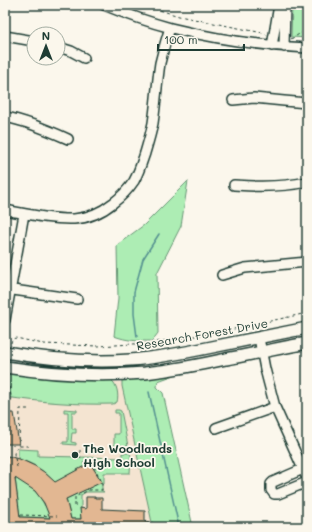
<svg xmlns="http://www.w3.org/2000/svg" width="312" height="532" font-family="Mali,sans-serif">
  <rect width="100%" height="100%" fill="#fbf7ec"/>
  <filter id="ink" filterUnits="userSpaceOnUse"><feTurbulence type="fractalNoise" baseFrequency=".025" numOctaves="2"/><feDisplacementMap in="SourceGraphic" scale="8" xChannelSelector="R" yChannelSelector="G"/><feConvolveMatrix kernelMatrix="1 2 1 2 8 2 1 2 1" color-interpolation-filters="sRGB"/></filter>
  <g filter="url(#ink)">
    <!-- built -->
    <path fill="#f4e4d1" d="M5,378l86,4h40l29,145h-155z"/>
    <!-- green -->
    <path fill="#adedb4" stroke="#669574" d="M292,5h15v33l-16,-1z
      M188,181l-7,45 -24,47 1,60 -6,8c-16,0 -24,0 -38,-5l4,-38 -1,-53 27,-20z
      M8,373l34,5 29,1 40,1c6,4 8,15 6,22l-4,2c-37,1 -71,-2 -108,-7v-23z
      M180,373l-22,8 -1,6 6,6 30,134h-40l-31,-141v-5l1,-1z
      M64,409l13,1v2h-5v17h4v4h-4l-1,9 5,1v2l-13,-1v-2h5v-30h-4z
      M115,410h4l2,1 7,35h-14v-12h5v-21h-4z
      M18,449l20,1v6l84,2v-5h7l2,2 -1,18h-26v11h-2v7h1l1,1h-18l-5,3v24h-10l-5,-20 35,-17 -11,-19 -30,17 -3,5c-11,-13 -23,-22 -39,-26z
      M14,471l4,1v8h4l13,11 5,6 5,9 12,12 -37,-1z"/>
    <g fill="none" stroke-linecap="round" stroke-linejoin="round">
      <!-- stream -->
      <path stroke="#549090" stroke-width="1.5" d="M137,337l-3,-23v-22l9,-33 16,-25
        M149,392l30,135"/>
    </g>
    <!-- building -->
    <path fill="#e2b792" stroke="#1f3d34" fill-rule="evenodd" d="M5,413h9l5,31h-14z
      M8,456l14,4 13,6 9,6 11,10 35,-19 12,19 -36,17 5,20h10l-1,-11 6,1v-12h9v1h7v11l43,2v11h3l1,5h-144v-70h3zM15,478l20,13 9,12 6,15 -30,-1z"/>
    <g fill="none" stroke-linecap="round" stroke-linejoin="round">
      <!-- minor casing -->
      <g stroke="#1f3d34" stroke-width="12">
        <path id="minor" d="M104,5c22,9 44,17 67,23 45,11 90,18 136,20
          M5,36l29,5
          M272,46l7,-41
          M58,47l13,4 13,7
          M284,47l1,-42
          M233,100l21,-2 30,3 23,2
          M5,117c22,4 43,13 63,22
          M234,185c25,2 49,2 73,-3
          M5,210c22,4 46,10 69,9 14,-1 28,-7 39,-16 8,-6 15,-13 21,-22 5,-9 8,-19 11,-28 3,-10 6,-20 8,-30 3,-20 4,-40 7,-60 3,-12 6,-24 10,-35
          M222,275l23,-7 62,-6
          M6,289l71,10
          M5,320l19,-106
          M259,338l6,31 10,38 32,71
          M216,428l59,-21
          M303,469l-30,13 -2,2v6l3,4h4l29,-12"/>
      </g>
      <!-- major casing -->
      <g stroke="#1f3d34" stroke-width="14">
        <path id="major" d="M5,352c41,7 83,11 125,8 29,-2 58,-8 87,-14 30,-6 60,-12 90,-18
          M5,367c46,7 93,10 140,6 27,-3 54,-8 81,-14 27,-5 54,-11 81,-16"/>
      </g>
      <!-- path -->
      <path stroke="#1f3d34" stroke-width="1" stroke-dasharray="3 3" stroke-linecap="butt" d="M143,5l36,11 84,17 4,2
        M291,39l10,-6h6
        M5,342l6,1 1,-4 4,-1 27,6 55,2 52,-3 70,-11 87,-19
        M7,375l4,21v5
        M19,446l1,-37h9
        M17,467l-3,-13 1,-5 4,-3h9
        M75,506v-9l14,-7h13v-8l-12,-23 -6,4 -4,-6v-10
        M20,515l37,1"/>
      <!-- minor -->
      <use href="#minor" stroke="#fbf7ec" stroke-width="9"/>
      <!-- major -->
      <use href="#major" stroke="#fbf7ec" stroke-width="11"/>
    </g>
  </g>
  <!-- markers -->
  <circle fill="#1f3d34" stroke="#fbf7ec" stroke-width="1.5" cx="75" cy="455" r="4"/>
  <g text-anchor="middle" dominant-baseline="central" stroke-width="3.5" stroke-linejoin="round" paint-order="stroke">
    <!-- street labels -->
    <g font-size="12" fill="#1f3d34" stroke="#fbf7ec">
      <text transform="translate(202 334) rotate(-10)">Research Forest Drive</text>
    </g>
    <!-- poi labels -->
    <g font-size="12" font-weight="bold" fill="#1f3d34" stroke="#fbf7ec" text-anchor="start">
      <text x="83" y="448">The Woodlands<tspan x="83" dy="14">High School</tspan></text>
    </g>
  </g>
  <!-- margin -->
  <rect width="312" height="532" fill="none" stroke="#fbf7ec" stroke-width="20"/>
  <rect x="10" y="10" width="292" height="512" fill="none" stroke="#1f3d34" stroke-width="1.5" filter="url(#ink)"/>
  <!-- north arrow -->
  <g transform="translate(46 46)"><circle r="19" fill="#fbf7ec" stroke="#a3ada2"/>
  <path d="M0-3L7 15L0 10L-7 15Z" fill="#1f3d34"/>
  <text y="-6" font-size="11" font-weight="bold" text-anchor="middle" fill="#1f3d34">N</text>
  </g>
  <!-- scale -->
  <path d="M158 44v6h86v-6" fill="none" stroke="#1f3d34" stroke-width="2"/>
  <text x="164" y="44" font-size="12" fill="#1f3d34" stroke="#fbf7ec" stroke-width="3" paint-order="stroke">100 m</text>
</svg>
